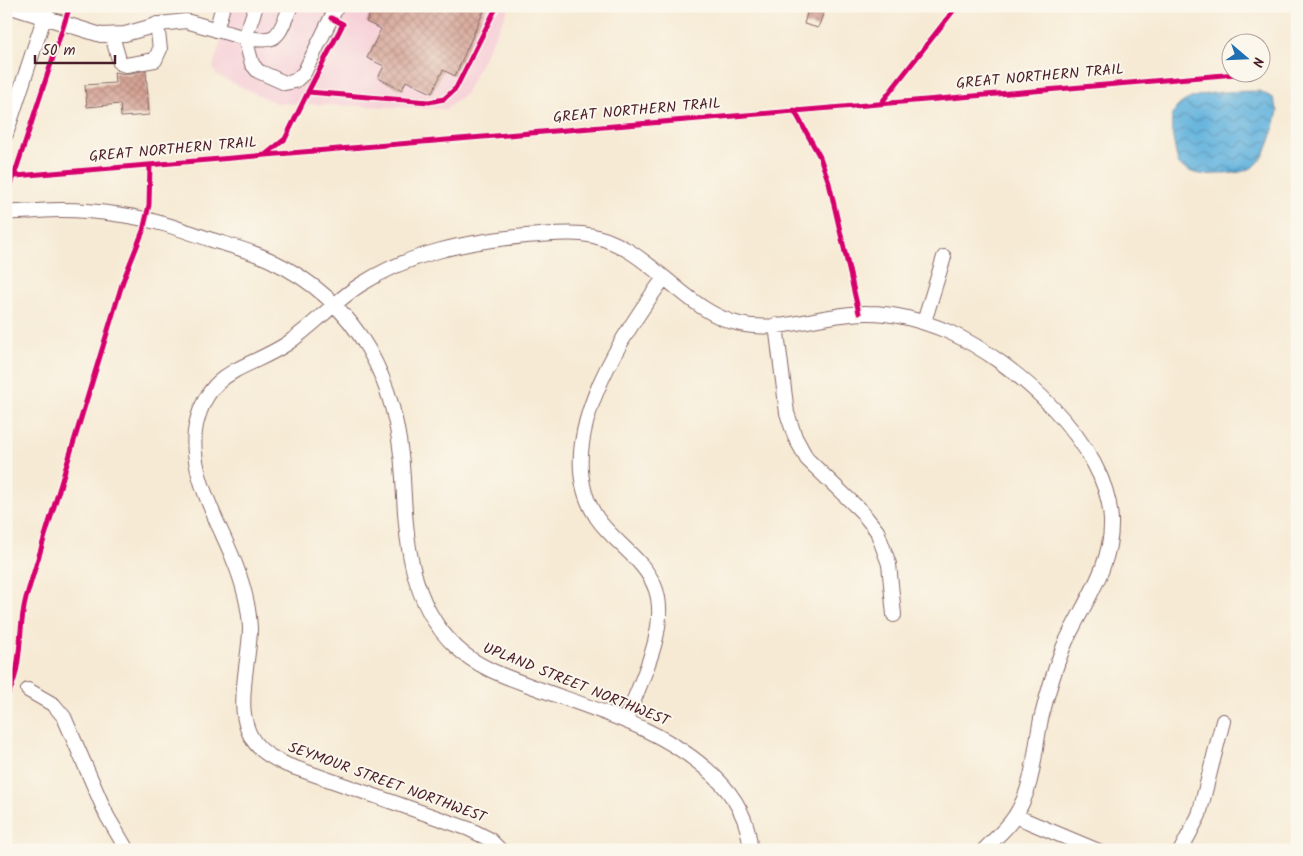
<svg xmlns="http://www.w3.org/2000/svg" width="1303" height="856" font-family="Kalam,sans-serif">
  <defs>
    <pattern id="water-waves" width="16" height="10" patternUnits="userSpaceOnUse" patternTransform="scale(1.25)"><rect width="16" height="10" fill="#62b2dd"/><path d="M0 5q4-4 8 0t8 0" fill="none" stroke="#5390b3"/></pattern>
    <pattern id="building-cross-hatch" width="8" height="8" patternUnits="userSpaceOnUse" patternTransform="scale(1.25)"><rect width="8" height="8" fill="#d4a193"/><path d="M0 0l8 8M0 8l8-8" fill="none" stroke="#ae8378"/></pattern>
  </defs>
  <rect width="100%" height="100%" fill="#fbf7ec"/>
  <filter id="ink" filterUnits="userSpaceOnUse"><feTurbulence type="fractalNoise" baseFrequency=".02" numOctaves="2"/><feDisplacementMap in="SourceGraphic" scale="10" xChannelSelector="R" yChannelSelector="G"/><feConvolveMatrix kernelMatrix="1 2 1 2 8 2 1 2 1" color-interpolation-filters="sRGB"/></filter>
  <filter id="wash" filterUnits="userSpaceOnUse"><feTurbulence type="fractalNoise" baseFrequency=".0096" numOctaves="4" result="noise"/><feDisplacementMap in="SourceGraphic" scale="20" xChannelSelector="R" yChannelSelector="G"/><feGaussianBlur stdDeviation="1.12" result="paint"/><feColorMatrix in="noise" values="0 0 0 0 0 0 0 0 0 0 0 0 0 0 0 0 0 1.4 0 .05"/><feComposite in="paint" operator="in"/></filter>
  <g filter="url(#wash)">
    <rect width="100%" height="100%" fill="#f6ead4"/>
    <!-- built -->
    <path fill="#f6cfd7" d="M232,6h278l-45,88 -19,15 -170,-6 -60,-28 -3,-9z"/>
    <!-- water -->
    <path fill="url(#water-waves)" stroke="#566884" d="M1259,91l14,7 5,13c-4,16 -10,47 -25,56 -10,6 -24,7 -35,7 -17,1 -26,1 -40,-10 -2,-13 -8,-33 -6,-46 5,-30 64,-26 87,-27z"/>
    <g id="blocks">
      <!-- building -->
      <path fill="url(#building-cross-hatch)" d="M374,6h112l-31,70 -12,-6 -11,23 -26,-12 -4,9 -24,-12 6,-12 -17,-8 14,-29 -15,-7z
        M809,6h17l-8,22 -14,-4z
        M146,70l3,45 -28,2 -1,-13 -33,3 -2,-22 30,-2 -1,-11 13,2z"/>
    </g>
  </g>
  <g filter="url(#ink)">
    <use href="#blocks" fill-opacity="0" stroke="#866666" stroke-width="1"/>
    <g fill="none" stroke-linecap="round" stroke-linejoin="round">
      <!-- minor casing -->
      <g stroke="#866666" stroke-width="16">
        <path id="minor" d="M8,6l93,29 24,-1 35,-10 26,-3 59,17 11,-32
          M291,6c-14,30 -10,37 -46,32l7,26 6,7 27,12 10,-2 9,-8 33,-67
          M216,30l7,-24
          M112,36l8,27 6,2 29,-5 5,-11 -3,-25
          M6,134l42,-128
          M6,212c19,1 37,-2 55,-2 20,0 41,2 61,5 31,4 61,15 90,25 19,6 39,11 58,20 90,42 128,123 133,218 3,60 6,125 53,169 23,22 54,31 83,42 63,23 128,41 176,88 20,19 35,45 35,73
          M924,322l20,-65
          M776,325l11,88 8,24 12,22 54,52 16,20 12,33 5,51
          M28,690l26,15 10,12 43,99 20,34
          M626,720c13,-36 43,-90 30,-130 -10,-30 -42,-47 -59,-72 -49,-72 24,-182 67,-240
          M1015,816l81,34
          M500,850l-11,-11 -20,-10 -182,-64c-8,-4 -17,-8 -24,-14 -35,-28 -13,-85 -13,-123 -1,-25 -8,-48 -18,-72 -16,-39 -45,-87 -36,-131 13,-58 52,-55 92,-82 26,-18 46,-41 72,-58 51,-33 107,-43 166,-49 19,-1 37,-4 56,-2 65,7 99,77 158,90 42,10 86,-12 128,-11 28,0 55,8 81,19 65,29 159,112 162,188 2,48 -30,86 -48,128 -9,23 -16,47 -22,71 -7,33 -7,68 -26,97 -8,13 -21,23 -31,34
          M1181,850l18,-35 24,-94"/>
      </g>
      <!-- minor -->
      <use href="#minor" stroke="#fff" stroke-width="14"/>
      <!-- cycleway casing -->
      <g stroke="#fbf7ec" stroke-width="8">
        <path id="cycleway" d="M308,92l35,-68 -12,-6
          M882,102l75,-96
          M794,110l26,47 9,26 30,130
          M265,155l20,-16 23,-47 121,10 15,-3 12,-11 41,-82
          M16,176l1244,-104
          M6,200l64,-194
          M6,698c18,-30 11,-67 20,-100l97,-317 20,-50 6,-26 1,-40"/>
      </g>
      <!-- cycleway -->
      <use href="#cycleway" stroke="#d6006c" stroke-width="5"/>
    </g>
  </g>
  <g text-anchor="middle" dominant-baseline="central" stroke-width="4" stroke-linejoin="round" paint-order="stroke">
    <!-- street labels -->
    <g font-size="15" fill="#4a1f2b" stroke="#fbf7ec">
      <text transform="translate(1040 77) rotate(-5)">GREAT NORTHERN TRAIL</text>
      <text transform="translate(637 111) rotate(-5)">GREAT NORTHERN TRAIL</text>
      <text transform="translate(173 150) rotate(-5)">GREAT NORTHERN TRAIL</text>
      <text transform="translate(576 685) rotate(22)">UPLAND STREET NORTHWEST</text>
      <text transform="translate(387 783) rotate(20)">SEYMOUR STREET NORTHWEST</text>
    </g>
  </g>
  <!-- margin -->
  <rect width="1303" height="856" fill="none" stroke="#fbf7ec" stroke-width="25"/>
  <!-- north arrow -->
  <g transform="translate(1246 58) rotate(109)"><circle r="24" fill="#fbf7ec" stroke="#b4a19f"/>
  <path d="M0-4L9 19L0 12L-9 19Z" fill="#1f6fb2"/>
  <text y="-8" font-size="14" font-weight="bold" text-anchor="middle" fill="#4a1f2b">N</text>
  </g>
  <!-- scale -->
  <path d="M35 55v8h80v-8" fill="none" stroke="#4a1f2b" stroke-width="2.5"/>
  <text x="42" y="55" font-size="15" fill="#4a1f2b" stroke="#fbf7ec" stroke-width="4" paint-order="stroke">50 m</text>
</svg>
